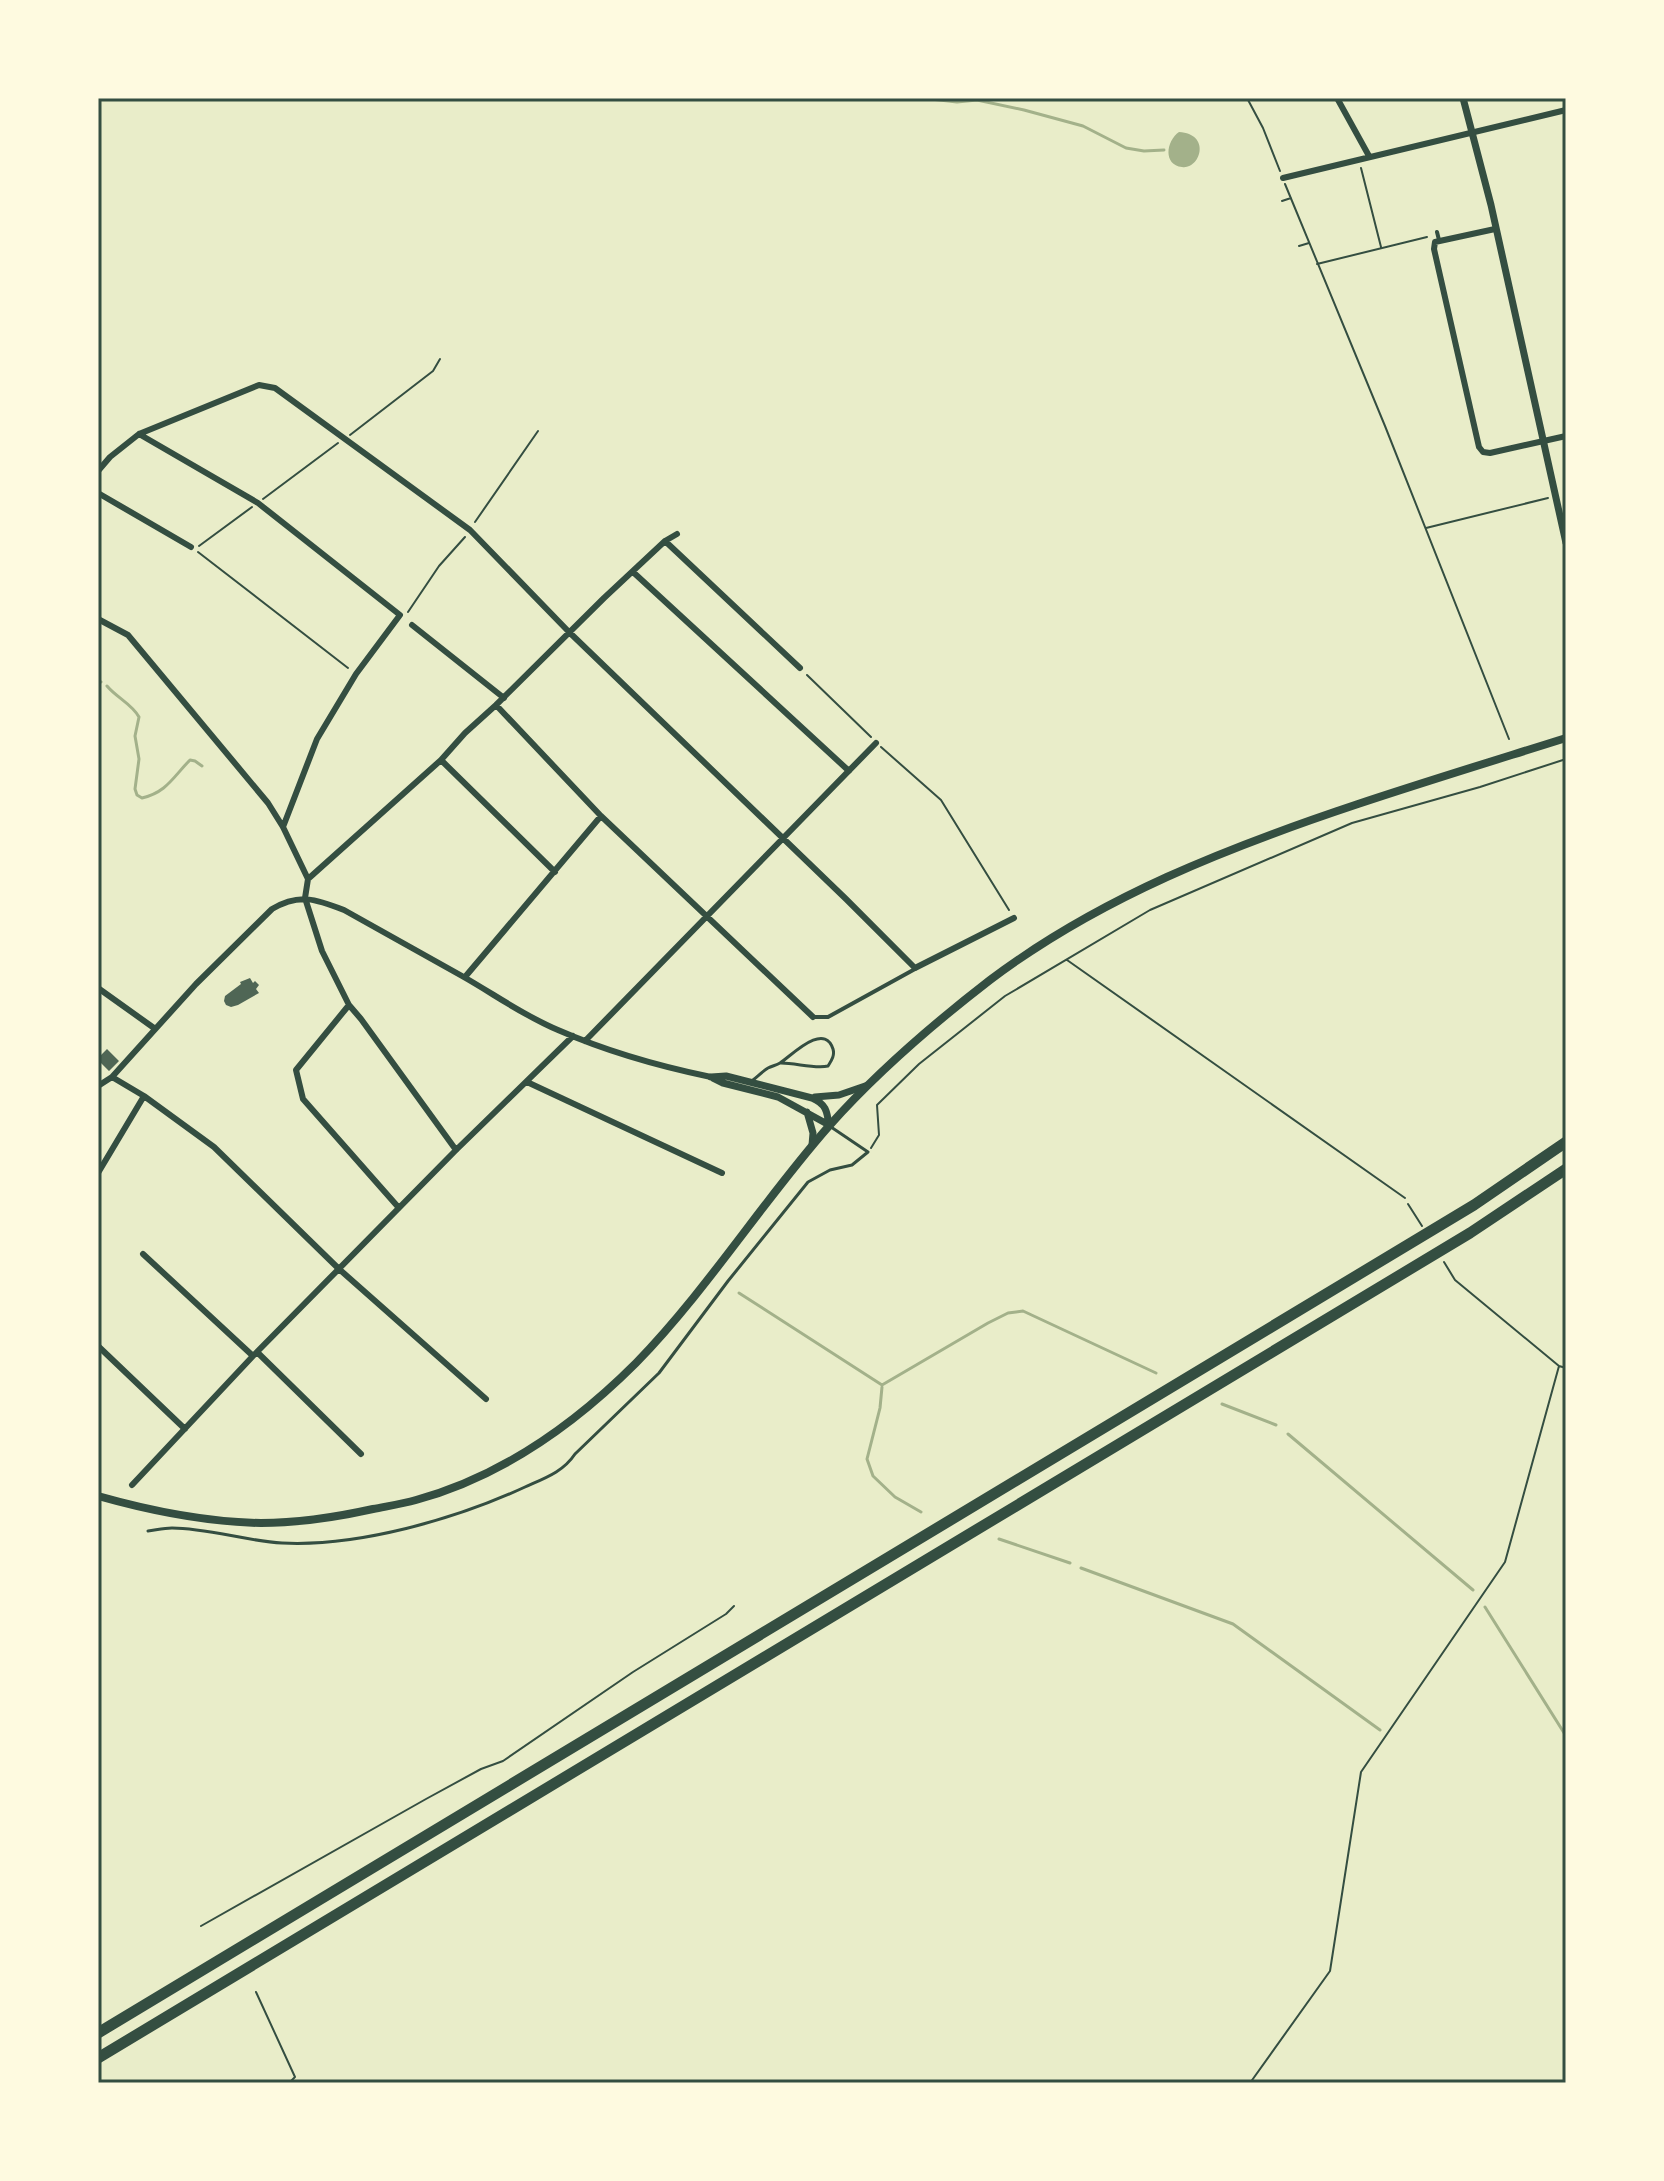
<svg xmlns="http://www.w3.org/2000/svg" width="1664" height="2181" font-family="Signika,sans-serif">
  <rect width="100%" height="100%" fill="#e9edc9"/>
  <!-- water -->
  <path fill="#a3b18a" d="M1179,132c33,2 21,38 3,35 -19,-2 -16,-26 -3,-35z"/>
  <g fill="none" stroke-linecap="round" stroke-linejoin="round">
    <!-- stream -->
    <path stroke="#a3b18a" stroke-width="3" d="M922,98l35,4 20,-2 47,10 59,16 43,22 18,3 20,-1
      M98,681l3,1
      M107,686c10,12 25,18 32,31l-4,19 4,23 -4,30 2,6 5,3c25,-6 31,-21 48,-38l5,1 7,5
      M739,1293l143,92 106,-62 20,-10 15,-2 133,62
      M882,1387l-2,21 -13,51 6,17 22,21 26,15
      M1222,1404l54,21
      M1288,1434l185,156
      M999,1539l71,24
      M1081,1568l152,56 147,106
      M1485,1607l81,129"/>
  </g>
  <!-- building -->
  <path fill="#4f6655" d="M250,978l3,5 2,-2 4,4 -3,4 3,4 -21,12 -7,2 -5,-2 -2,-4 1,-5 16,-12 -1,-2z
    M107,1049l12,12 -10,10 -11,-11v-2z"/>
  <g fill="none" stroke-linecap="round" stroke-linejoin="round">
    <!-- path -->
    <path stroke="#344e41" stroke-width="2" d="M1247,98l16,30 17,43
      M1361,168l20,79
      M1285,184l100,242 124,313
      M1282,201l9,-3
      M1299,246l10,-3
      M1317,264l110,-27
      M350,435l83,-64 7,-12
      M263,499l75,-56
      M475,522l63,-91
      M1426,528l122,-30
      M199,546l53,-39
      M198,552l150,116
      M408,612l31,-46 26,-29
      M807,675l64,62
      M881,747l60,53 68,110
      M1067,960l338,238
      M871,1148l8,-13 -2,-30 42,-41 86,-68 145,-86 202,-87 128,-36 86,-28
      M1408,1204l14,22
      M1444,1262l11,18 104,86 7,2
      M201,1926l225,-127 55,-30 22,-8 130,-89 93,-58 8,-8
      M256,1992l39,85 -6,6
      M1250,2083l80,-112 31,-199 144,-210 54,-196"/>
    <!-- service -->
    <path stroke="#344e41" stroke-width="3" d="M753,1080c5,-4 10,-9 15,-12 4,-2 9,-3 12,-5 10,-6 44,-42 53,-14 2,7 -2,12 -5,17 -13,3 -32,-3 -47,-3
      M148,1531c8,-1 16,-3 24,-3 35,0 74,13 110,15 76,4 174,-24 243,-56 20,-9 38,-15 50,-33l84,-81 69,-92 80,-99 22,-12 22,-5 16,-13 -37,-25"/>
    <!-- pedestrian -->
    <path stroke="#344e41" stroke-width="4" d="M1437,232l2,8
      M813,1017h15l87,-48"/>
    <!-- minor -->
    <path stroke="#344e41" stroke-width="6" d="M1337,98l32,58
      M1283,178l283,-68
      M1495,229l-60,13 -1,7 45,198 4,5 7,1 76,-17
      M139,434l119,69 142,112 -44,59 -39,65 -34,88
      M98,471l12,-14 29,-23 120,-49 16,3 195,142 99,102 277,267 69,69 99,-50
      M98,493l93,54
      M665,541l135,127
      M633,572l216,199
      M98,619l30,16 140,168 15,24 25,52 -3,19 17,53 27,54 12,14 95,131
      M412,625l92,73
      M496,705l105,111 212,201
      M441,760l114,112
      M308,879l133,-119 24,-27 31,-28 108,-107 61,-57 12,-7
      M465,977l136,-161
      M98,988l56,40
      M349,1005l-53,65 7,29 96,109
      M585,1041l291,-298
      M112,1077l32,19 70,51 125,122 147,130
      M527,1082l195,91
      M98,1086l14,-9 84,-93 76,-75c27,-16 44,-10 72,1 39,22 79,44 118,66 32,18 62,40 96,54 50,22 100,36 153,47
      M98,1173l46,-77
      M143,1254l110,102
      M98,1346l87,83
      M257,1352l104,102
      M132,1485l121,-129 203,-206 117,-114"/>
    <!-- tertiary -->
    <path stroke="#344e41" stroke-width="7" d="M1463,98l28,107 75,338
      M711,1077l15,-1 86,22c14,6 15,13 17,27
      M713,1078l10,5 55,14 51,28
      M815,1097l24,-2 29,-10
      M807,1112l6,21 -1,12"/>
    <!-- secondary -->
    <path stroke="#344e41" stroke-width="8" d="M98,1496c53,15 108,26 163,27 38,0 76,-6 112,-14 15,-3 29,-5 43,-9 84,-23 159,-76 220,-137 71,-73 126,-161 193,-237 48,-54 104,-102 161,-146 110,-83 239,-133 368,-176 69,-23 138,-44 208,-66"/>
    <!-- motorway -->
    <path stroke="#344e41" stroke-width="11" d="M98,2033l1376,-828 92,-63
      M98,2058l1372,-825 96,-64"/>
  </g>
  <!-- border -->
  <rect width="1664" height="2181" fill="none" stroke="#fefae0" stroke-width="200"/>
  <rect x="100" y="100" width="1464" height="1981" fill="none" stroke="#344e41" stroke-width="3"/>
</svg>
